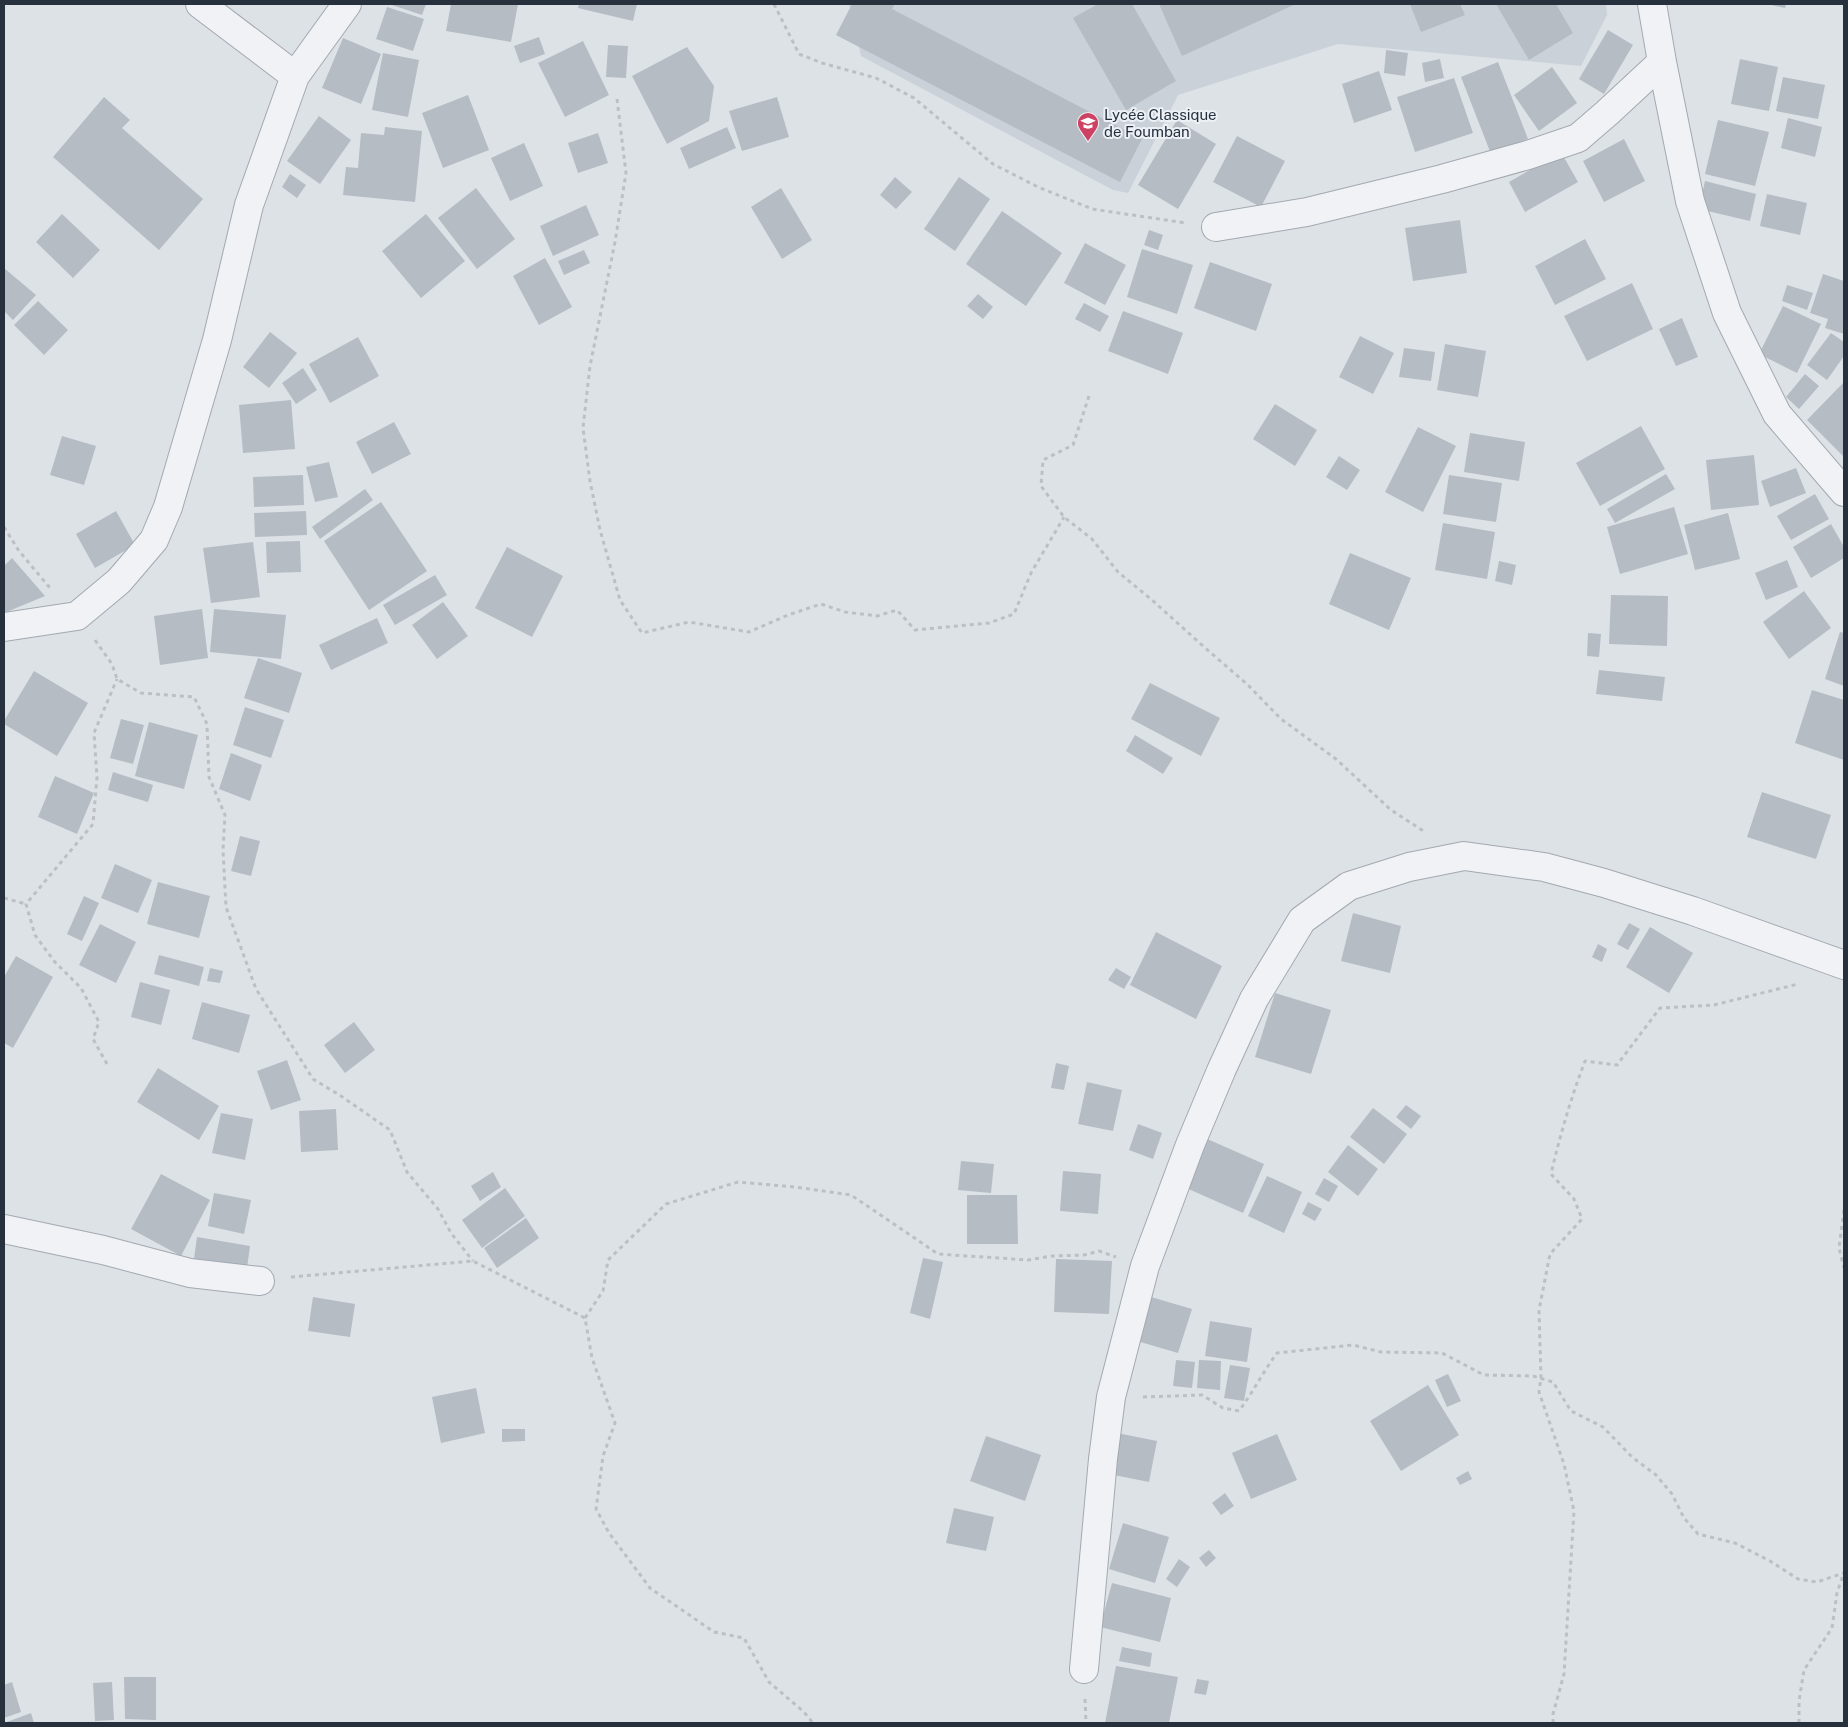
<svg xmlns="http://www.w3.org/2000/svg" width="1848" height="1727" font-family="'Public Sans',sans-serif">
  <rect width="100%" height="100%" fill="#dde2e7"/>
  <!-- built -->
  <path fill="#cbd1d9" d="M849,4h757l1,11 -26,51 -243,-22 -160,51 -50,98 -15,-3 -252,-134z"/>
  <!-- building -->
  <path fill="#b5bcc4" d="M389,4h37l-4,11z
    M451,4h67l-7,38 -65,-11z
    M579,4h58l-4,17 -55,-13z
    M852,4h43l-3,5 250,130 -22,43 -284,-147z
    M1098,4h34l44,77 -50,29 -53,-92z
    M1159,4h137l-114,52z
    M1410,4h50l5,11 -44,17z
    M1496,4h60l17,29 -44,27z
    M1767,4h19l-1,4z
    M387,7l37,12 -11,32 -37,-12z
    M1608,30l25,15 -29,49 -25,-15z
    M539,37l6,17 -25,9 -6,-17z
    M343,38l38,16 -20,50 -39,-16z
    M583,41l26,54 -44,22 -27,-54z
    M608,45l20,1 -2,32 -20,-1z
    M687,47l27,39 -5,35 -42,23 -35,-68z
    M1386,50l22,3 -3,23 -21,-3z
    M383,53l36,7 -11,57 -36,-7z
    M1440,59l4,19 -19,4 -3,-19z
    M1740,59l38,8 -9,44 -38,-7z
    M1498,62l30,77 -37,15 -30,-77z
    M1552,67l25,36 -38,28 -25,-36z
    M1379,71l13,39 -38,13 -12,-39z
    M1783,77l42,8 -7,34 -42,-8z
    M1454,78l19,55 -58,19 -18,-55z
    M468,95l21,55 -46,18 -21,-55z
    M104,97l26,23 -8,8 81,71 -44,51 -106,-93z
    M777,97l12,40 -47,14 -13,-40z
    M319,116l32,24 -31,44 -33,-23z
    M1788,118l34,9 -7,30 -34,-9z
    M1177,120l39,24 -38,65 -40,-24z
    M1718,120l51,12 -14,54 -50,-12z
    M385,127l37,4 -7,71 -72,-7 3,-28 12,1 3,-35 23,2z
    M727,127l9,21 -47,21 -9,-21z
    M598,133l10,30 -30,10 -10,-30z
    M1237,136l48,25 -24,46 -48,-25z
    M1624,139l21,42 -41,21 -21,-41z
    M524,143l19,43 -33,15 -19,-43z
    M1561,152l17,30 -53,30 -16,-30z
    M290,174l16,11 -9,13 -15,-11z
    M895,177l17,15 -16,17 -16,-14z
    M959,177l31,22 -35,52 -31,-22z
    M1705,181l51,13 -6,27 -51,-12z
    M476,188l39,51 -38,30 -39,-51z
    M781,188l31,52 -30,19 -31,-52z
    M1767,194l40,9 -7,32 -40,-9z
    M586,205l13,30 -46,21 -13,-30z
    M1002,211l60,42 -36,53 -60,-42z
    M62,214l38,36 -27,28 -37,-36z
    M426,214l39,47 -44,37 -39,-47z
    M1460,220l7,53 -54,8 -8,-53z
    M1149,230l14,5 -5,15 -14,-5z
    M1585,239l21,40 -51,26 -20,-39z
    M1085,243l41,22 -21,40 -41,-22z
    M1142,249l51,16 -16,49 -50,-17z
    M584,250l6,13 -26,12 -6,-14z
    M545,258l27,49 -33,18 -26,-49z
    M1210,262l62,22 -16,47 -62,-23z
    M4,268l32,27 -23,25 -9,-9z
    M1823,274l21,7v53l-19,-6 3,-9 -18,-6z
    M1632,283l21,46 -66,32 -23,-45z
    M1787,285l26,8 -6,17 -25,-9z
    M978,294l15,13 -10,12 -16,-13z
    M38,301l30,29 -24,25 -30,-30z
    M1084,303l25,13 -9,16 -25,-13z
    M1783,306l38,18 -24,49 -38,-19z
    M1123,311l60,22 -15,41 -60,-23z
    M1682,318l16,39 -22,9 -17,-37z
    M270,332l27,21 -28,35 -26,-21z
    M1831,333l13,9v14l-17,24 -20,-15z
    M1360,336l34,17 -21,41 -34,-17z
    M358,337l21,39 -49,27 -21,-39z
    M1445,344l41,7 -8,46 -41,-7z
    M1404,348l31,4 -4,29 -32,-4z
    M303,368l14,22 -21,14 -14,-21z
    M1805,374l14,12 -20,23 -13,-12z
    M1844,382v75l-37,-37z
    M291,400l4,49 -52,4 -4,-48z
    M1275,404l42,26 -22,36 -42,-27z
    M394,422l17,32 -39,20 -16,-32z
    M1641,426l24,43 -65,37 -24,-43z
    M1418,427l38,19 -33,66 -38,-20z
    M1470,433l55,9 -6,39 -55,-9z
    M62,436l34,10 -12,39 -34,-10z
    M1754,455l5,50 -48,5 -5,-50z
    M1339,456l21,14 -13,20 -21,-13z
    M329,462l9,35 -23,5 -9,-35z
    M1796,468l10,25 -36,14 -9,-26z
    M1666,474l9,15 -60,34 -8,-14z
    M303,475l1,30 -50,2 -1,-30z
    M1449,475l53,8 -6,39 -53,-8z
    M365,489l8,11 -53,39 -8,-12z
    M1815,494l14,25 -38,21 -14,-24z
    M381,502l46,69 -58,39 -45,-69z
    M1674,507l14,47 -68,20 -13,-47z
    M116,511l19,34 -40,23 -19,-34z
    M306,511l1,24 -52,2 -1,-24z
    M1728,513l12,46 -45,11 -11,-45z
    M1443,523l52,9 -8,47 -52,-9z
    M1831,524l13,23v11l-33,20 -18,-31z
    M300,541l1,31 -34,1 -1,-31z
    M253,542l7,55 -49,6 -8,-55z
    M507,547l56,29 -31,61 -57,-29z
    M1350,553l61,25 -22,52 -60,-26z
    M12,558l33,38 -41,17v-47z
    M1787,560l11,27 -32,13 -11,-27z
    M1499,561l17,4 -4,20 -17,-4z
    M435,575l12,20 -52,30 -12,-20z
    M1804,591l27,37 -42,31 -26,-37z
    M1611,595l57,1 -1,50 -58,-2z
    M443,602l25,34 -31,23 -25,-34z
    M202,609l6,49 -48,7 -6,-49z
    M214,609l72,6 -5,44 -71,-7z
    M377,618l11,25 -57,27 -12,-25z
    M1840,632l4,1v53l-19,-7z
    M1588,633l13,1 -2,23 -12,-1z
    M258,658l44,15 -13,40 -45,-15z
    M1599,670l66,7 -3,24 -66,-7z
    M34,671l54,32 -31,53 -53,-32v-3z
    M1150,683l70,35 -19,38 -70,-37z
    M1812,690l32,10v60l-49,-17z
    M245,707l39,13 -13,38 -38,-13z
    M121,719l23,6 -11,39 -23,-6z
    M149,722l49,13 -14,54 -49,-13z
    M1135,735l38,23 -10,16 -37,-23z
    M231,753l31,12 -12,36 -31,-12z
    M113,772l40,13 -5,17 -40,-12z
    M55,776l39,17 -17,41 -39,-17z
    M1762,792l69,23 -15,44 -69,-22z
    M240,836l20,5 -9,35 -20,-5z
    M115,864l37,16 -14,33 -37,-15z
    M158,882l52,14 -11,42 -52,-14z
    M84,896l15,7 -17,38 -15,-7z
    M1353,913l48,13 -11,47 -49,-12z
    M1629,923l11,6 -12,21 -11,-6z
    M100,924l36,18 -20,41 -37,-18z
    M1650,927l43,26 -24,40 -43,-26z
    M1156,932l66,34 -26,53 -66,-34z
    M1598,944l9,5 -5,13 -10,-5z
    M159,955l45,12 -5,19 -45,-12z
    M16,956l37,21 -40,71 -9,-5v-66z
    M210,968l13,3 -3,12 -13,-2z
    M1116,968l15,9 -7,12 -16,-9z
    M140,982l30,8 -9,35 -30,-8z
    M1275,993l56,17 -20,64 -56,-17z
    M202,1002l48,13 -11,38 -47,-14z
    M354,1022l21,28 -30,23 -21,-28z
    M287,1060l14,40 -30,10 -14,-39z
    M1056,1063l13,3 -5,24 -13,-2z
    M158,1068l61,38 -20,34 -62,-38z
    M1087,1082l35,8 -9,41 -35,-7z
    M1406,1105l15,11 -10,13 -15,-12z
    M1373,1108l34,26 -23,30 -34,-27z
    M336,1109l2,41 -37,2 -2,-41z
    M221,1113l32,6 -8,41 -33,-7z
    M1138,1124l24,9 -9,26 -24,-9z
    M1205,1138l59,26 -21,49 -59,-26z
    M1348,1145l30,24 -20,27 -30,-24z
    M961,1161l33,3 -3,29 -33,-3z
    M1063,1171l38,3 -3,40 -38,-3z
    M493,1172l8,15 -21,14 -9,-15z
    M161,1174l49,26 -29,56 -50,-27z
    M1267,1176l35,16 -18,41 -36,-17z
    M1324,1178l14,8 -9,16 -14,-8z
    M505,1188l20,28 -43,32 -20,-28z
    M214,1193l37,7 -7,34 -36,-8z
    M967,1195h50l1,49h-51z
    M1308,1202l14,7 -7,12 -13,-7z
    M526,1218l13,20 -42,30 -13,-20z
    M197,1237l53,9 -3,22 -53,-9z
    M923,1258l20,4 -13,57 -20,-6z
    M1056,1259l56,2 -3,53 -55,-2z
    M313,1297l42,7 -5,33 -42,-6z
    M1151,1297l41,12 -14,44 -41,-12z
    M1210,1321l42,7 -5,34 -42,-6z
    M1176,1360l19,2 -3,26 -19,-2z
    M1199,1360l22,1 -1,29 -23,-2z
    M1230,1365l20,3 -6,33 -20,-3z
    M1448,1374l13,27 -14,6 -12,-27z
    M1428,1385l31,50 -58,36 -31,-50z
    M476,1388l9,45 -44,10 -9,-46z
    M502,1429h23v12l-23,1z
    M1117,1433l40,8 -8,41 -40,-8z
    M1277,1434l20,46 -46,19 -19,-46z
    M986,1436l55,19 -16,46 -55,-20z
    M1468,1471l4,8 -12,6 -4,-7z
    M1225,1493l9,13 -13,9 -9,-12z
    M954,1508l40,9 -8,34 -40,-8z
    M1123,1523l46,14 -14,46 -46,-14z
    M1209,1550l7,8 -10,9 -7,-9z
    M1179,1559l11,8 -13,20 -11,-8z
    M1112,1583l59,15 -11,44 -60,-15z
    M1122,1647l30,6 -2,14 -31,-6z
    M1116,1666l62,11 -9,46h-64z
    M124,1677h32v43l-31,-1z
    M1197,1679l12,2 -3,14 -12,-2z
    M12,1682l9,30 -17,6v-33z
    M112,1682l2,38 -19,1 -2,-38z
    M31,1713l3,10h-30z"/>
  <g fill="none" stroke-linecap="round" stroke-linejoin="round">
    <!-- minor casing -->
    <g stroke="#a3a9b1" stroke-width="30">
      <path id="minor" d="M200,4l95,72
        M1652,4l10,58 28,139 37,112 50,101 67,78
        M1216,227l91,-15 135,-33 86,-24 50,-17 29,-25 55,-51
        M4,627l73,-11 42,-35 35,-41 14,-33 49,-167 32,-135 46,-129 52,-72
        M4,1229l99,21 87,23 70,8
        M1084,1669l19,-210 8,-62 34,-131 45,-121 31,-74 33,-72 48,-79 47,-34 60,-19 55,-11 80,11 60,16 89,28 151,54"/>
    </g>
    <!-- path -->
    <path stroke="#bcc0c5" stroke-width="3" stroke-dasharray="4 4" stroke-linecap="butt" d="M774,4l25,50 23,9 54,15 38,20 79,66 45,23 54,22 94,14
      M617,99l9,74 -11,69 -25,124 -7,62 7,53 10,49 20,70 22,33 47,-11 60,10 39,-17 33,-11 24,8 32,4 20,-6 18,20 74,-7 25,-9 17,-41 33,-56
      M1089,396l-16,49 -30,15 -2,26 23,31 28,22 26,33 34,28 51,46 45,39 33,34 55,40 55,51 34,22
      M4,527l15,24 31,37
      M95,640l17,24 5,15 24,14 53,4 13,27 2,53 16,38 -2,35 3,57 30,82 57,90 28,17 49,34 17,42 31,37 13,24 22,28
      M4,898l22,6
      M107,1064l-14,-25 6,-17 -18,-34 -27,-27 -19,-26 -9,-31 67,-80 4,-47 -3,-44 23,-54
      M1844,1210l-5,38 5,20
      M291,1277l182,-16 112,57 7,40 23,65 -12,33 -7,53 13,24 41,55 64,44 30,6 25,44 35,30 9,11
      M585,1318l18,-27 5,-31 58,-56 72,-22 57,5 56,8 87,59 90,6 24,-4 32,-1 15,-4 17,6
      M1143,1397l59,-2 21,13 16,3c14,-19 24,-39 38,-58l76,-8 28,7 61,1 42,22 49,1 20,6 18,29 32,16 29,30 24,18 16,19 12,24 14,16 37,9 35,18 28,18 19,3 27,-9
      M1085,1699l1,24
      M1553,1723v-9l11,-40 10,-163 -10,-47 -25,-72 2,-14 -2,-68 11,-56 32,-35 -8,-20 -23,-25c9,-39 20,-76 34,-113l32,4 43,-57 54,-3 84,-21
      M1799,1723v-22l5,-31 28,-42 5,-35 7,-21"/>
    <!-- minor -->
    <use href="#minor" stroke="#f0f2f5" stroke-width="28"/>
  </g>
  <!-- icons -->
  <defs>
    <g id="school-pin" transform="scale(1.125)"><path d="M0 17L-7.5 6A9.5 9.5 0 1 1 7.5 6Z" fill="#cd4162" stroke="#edf1f5"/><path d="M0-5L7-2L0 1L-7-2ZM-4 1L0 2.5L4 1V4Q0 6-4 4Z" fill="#fff"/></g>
  </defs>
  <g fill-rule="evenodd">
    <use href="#school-pin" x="1088" y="123"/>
  </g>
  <g text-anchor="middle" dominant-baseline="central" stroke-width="4" stroke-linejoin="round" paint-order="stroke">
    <!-- poi labels -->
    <g font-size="15" fill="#27313e" stroke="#edf1f5" text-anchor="start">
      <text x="1104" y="114">Lycée Classique<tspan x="1104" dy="17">de Foumban</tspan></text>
    </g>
  </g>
  <!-- border -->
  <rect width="1848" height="1727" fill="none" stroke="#27313e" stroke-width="10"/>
</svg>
